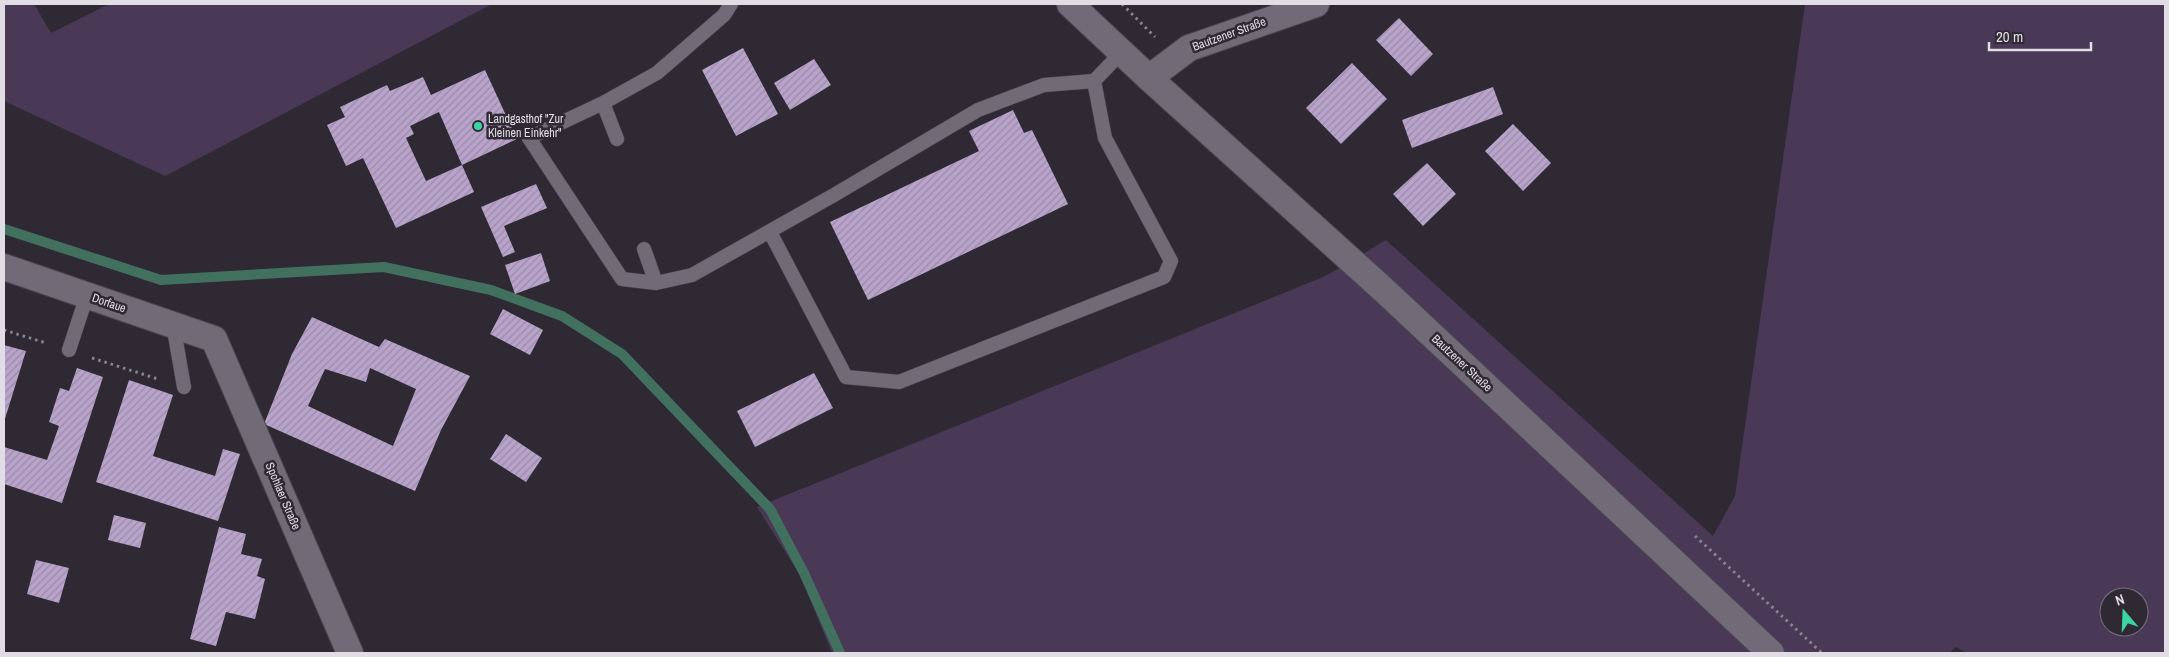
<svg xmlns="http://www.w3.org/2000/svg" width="2169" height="657" font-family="'Archivo Narrow',sans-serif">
  <defs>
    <pattern id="building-hatch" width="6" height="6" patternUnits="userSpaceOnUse" patternTransform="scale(1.25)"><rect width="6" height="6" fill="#b8a3ca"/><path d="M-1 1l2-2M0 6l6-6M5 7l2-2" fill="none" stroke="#9b8ba8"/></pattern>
  </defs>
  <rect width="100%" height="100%" fill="#2f2934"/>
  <!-- green -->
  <path fill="#493956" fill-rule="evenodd" d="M4,4h30l17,29 58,-29h383l-327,172 -161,-75z
    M1805,4h360v649h-198l-11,-6 -7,6h-176l-420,-393 33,-20 327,296 22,-40zM2109,597h30v30h-30z
    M1351,262l418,391h-937l-32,-78 -43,-68 566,-230z"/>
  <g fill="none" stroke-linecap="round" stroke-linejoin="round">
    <!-- stream -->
    <path stroke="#41715e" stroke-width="10" d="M4,229l157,51 223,-13 107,23 71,26 60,38 148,155 34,64 36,80"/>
  </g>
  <!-- building -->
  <path fill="url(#building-hatch)" fill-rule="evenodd" d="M1399,18l34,36 -22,22 -35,-36z
    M743,48l35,66 -42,22 -34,-66z
    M814,59l17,26 -41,25 -16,-27z
    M1352,63l35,36 -46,45 -35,-36z
    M485,70l32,69 -55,26 12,27 -78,36 -33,-70 -17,8 -19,-41 18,-8 -5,-10 47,-22 3,6 33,-14 8,18zM439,112l23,53 -36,16 -20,-43 8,-4 -4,-8z
    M1493,87l10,27 -91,34 -10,-28z
    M1013,110l11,23 8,-3 36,74 -200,96 -38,-78 149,-71 -10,-20z
    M1513,124l38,39 -28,28 -38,-40z
    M1427,163l29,31 -33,32 -30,-32z
    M536,184l11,24 -43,18 11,26 -12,5 -22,-50z
    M541,253l9,28 -35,13 -10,-29z
    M503,309l40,21 -13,25 -40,-21z
    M312,317l67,30 6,-8 85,37 -29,54 -26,61 -151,-67 28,-70zM370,368l46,21 -23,57 -85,-40 17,-37 41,13z
    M4,345l22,6 -22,71z
    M77,368l26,9 -41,126 -58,-19v-37l43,13 12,-34 -10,-4 11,-34 9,3z
    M814,373l19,35 -78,39 -18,-36z
    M129,380l44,15 -20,61 62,20 8,-27 17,5 -22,67 -122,-39z
    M506,434l36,24 -16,24 -36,-23z
    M114,515l32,8 -6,25 -32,-8z
    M219,527l27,7 -5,20 21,5 -5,17 8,3 -10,40 -29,-7 -10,34 -26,-7z
    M36,560l33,8 -10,35 -32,-9z"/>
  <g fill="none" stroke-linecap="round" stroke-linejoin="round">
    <!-- lane casing -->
    <g stroke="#4b4750" stroke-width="15">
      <path id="lane" d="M603,103l54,-30 67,-58 7,-11
        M617,139l-14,-36 -74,35 93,141 34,4 36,-8 142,-80 144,-85 66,-25 50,-4 28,-29
        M770,232l76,145 53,5 265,-105 7,-16 -66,-123 -11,-57
        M644,249l12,34
        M173,324l11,63
        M69,350l18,-55"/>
    </g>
    <!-- street casing -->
    <g stroke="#4b4750" stroke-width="28">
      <path id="street" d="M1070,4l79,74 237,214 385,361
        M1149,78l40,-30 127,-44
        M4,267l210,72 136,314"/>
    </g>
    <!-- path -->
    <path stroke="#88838c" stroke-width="3" stroke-dasharray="2.5 4" stroke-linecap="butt" d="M1122,4l33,33
      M4,330l42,13
      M92,358l66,21
      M1695,536l127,117"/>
    <!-- lane -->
    <use href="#lane" stroke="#716a77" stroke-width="14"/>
    <!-- street -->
    <use href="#street" stroke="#716a77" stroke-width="26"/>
  </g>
  <!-- markers -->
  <circle fill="#3dd4a3" stroke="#2f2934" stroke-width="2" cx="478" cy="126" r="5"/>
  <g text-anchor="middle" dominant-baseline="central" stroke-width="5" stroke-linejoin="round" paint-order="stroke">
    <!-- street labels -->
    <g font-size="12" fill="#e0dde4" stroke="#2f2934">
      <text transform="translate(1229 34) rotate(-20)">Bautzener Straße</text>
      <text transform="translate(109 303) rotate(19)">Dorfaue</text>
      <text transform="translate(1462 363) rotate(43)">Bautzener Straße</text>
      <text transform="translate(283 496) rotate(67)">Spohlaer Straße</text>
    </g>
    <!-- poi labels -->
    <g font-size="12" fill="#e0dde4" stroke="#2f2934" text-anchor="start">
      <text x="488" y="119">Landgasthof "Zur<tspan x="488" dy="14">Kleinen Einkehr"</tspan></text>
    </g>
  </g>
  <!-- border -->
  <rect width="2169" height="657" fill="none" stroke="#e0dde4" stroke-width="10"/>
  <!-- north arrow -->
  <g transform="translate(2124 612) rotate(341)"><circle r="24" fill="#2f2934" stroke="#76717a"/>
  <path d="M0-4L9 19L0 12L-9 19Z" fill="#3dd4a3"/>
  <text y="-8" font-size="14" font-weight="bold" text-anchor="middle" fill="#e0dde4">N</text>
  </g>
  <!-- scale -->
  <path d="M1989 42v8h102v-8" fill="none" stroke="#e0dde4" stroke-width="2.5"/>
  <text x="1996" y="42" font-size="15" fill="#e0dde4" stroke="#2f2934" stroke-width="4" paint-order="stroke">20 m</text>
</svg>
